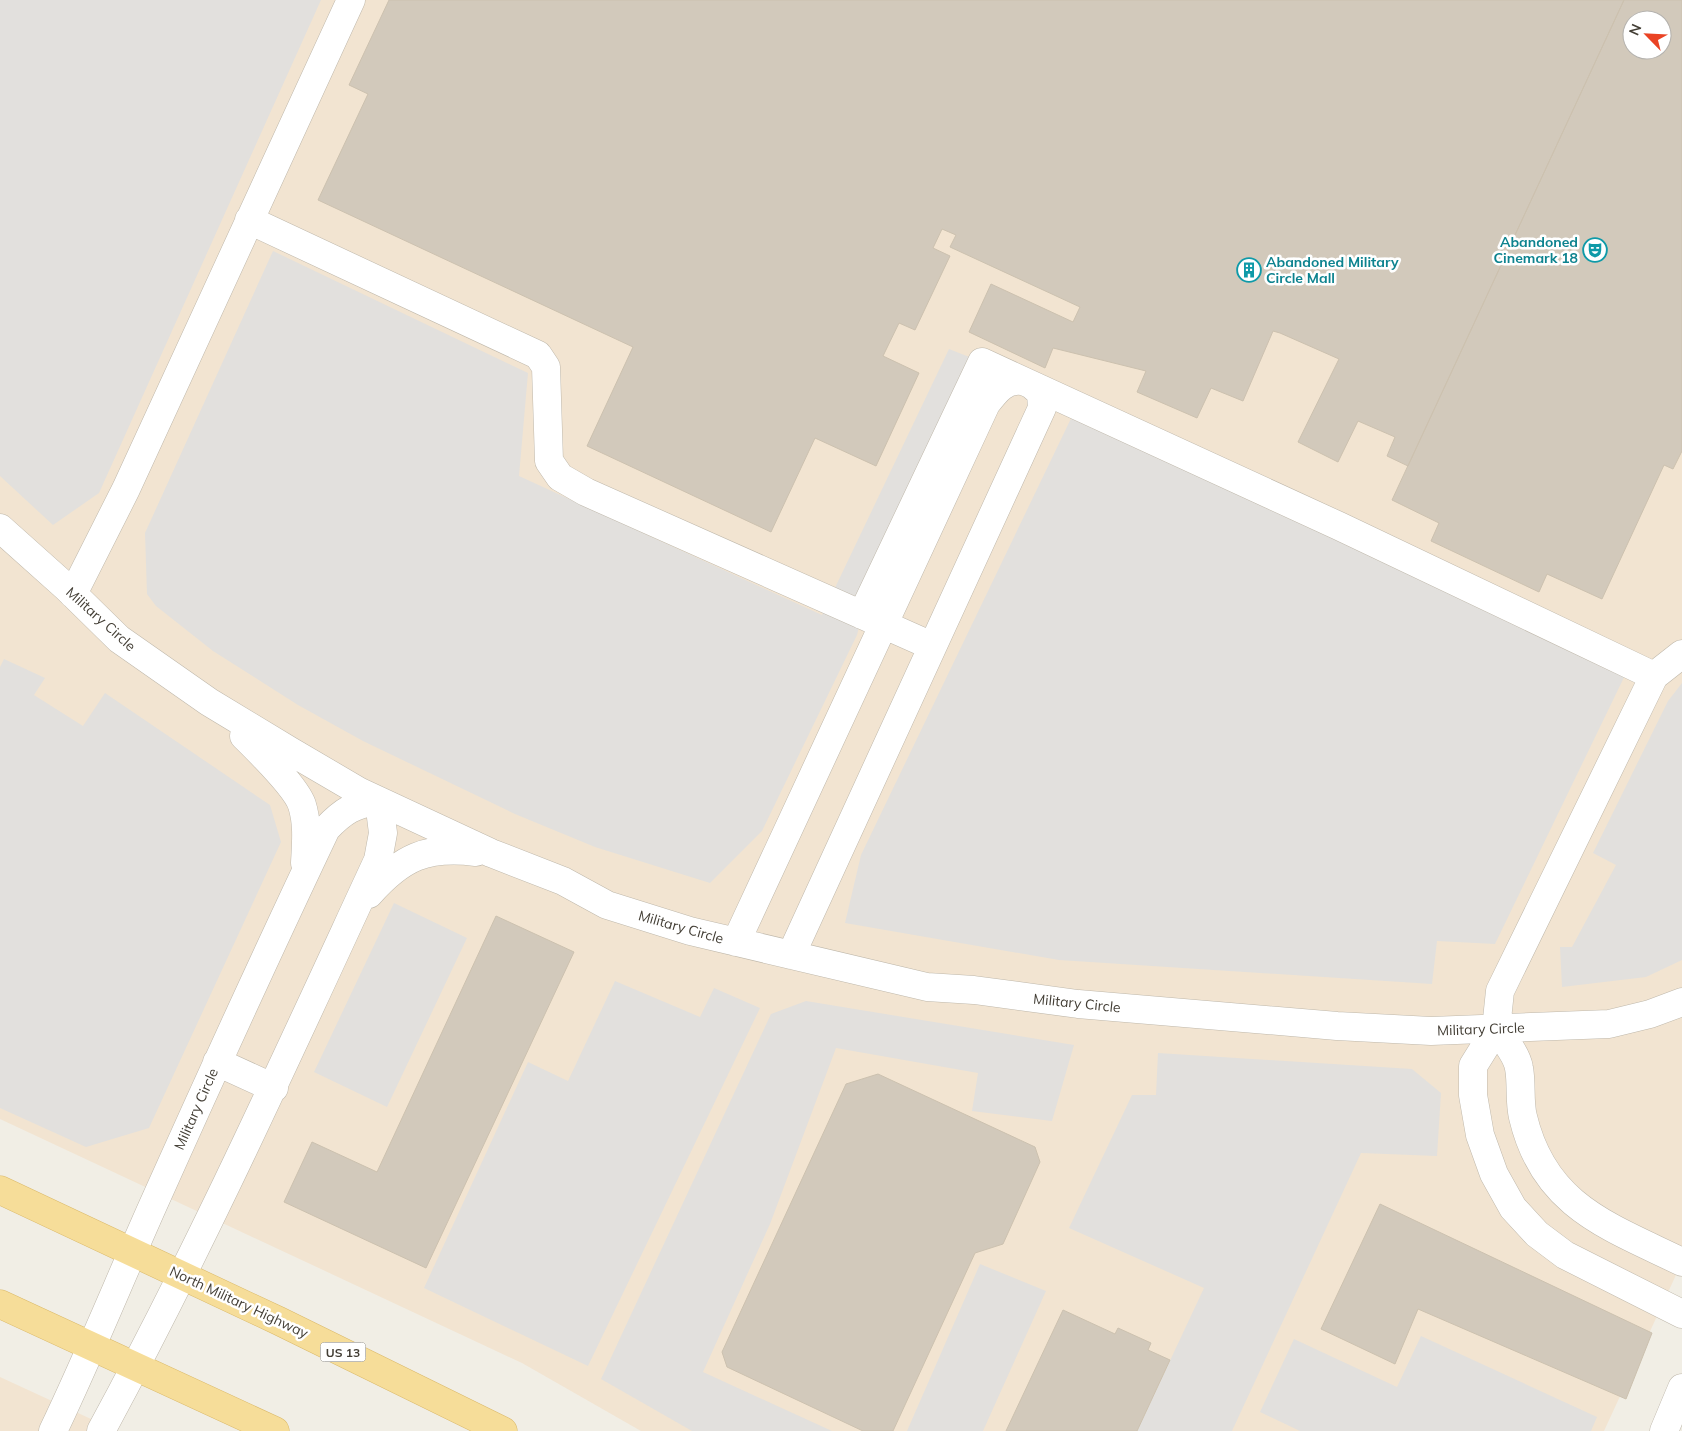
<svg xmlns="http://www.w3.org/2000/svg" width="1682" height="1431" font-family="Mulish,sans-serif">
  <rect width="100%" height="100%" fill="#f1eee5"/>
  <!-- commercial -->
  <path fill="#f2e4d1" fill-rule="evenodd" d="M0,0h1682v1262l-78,169h-963l-119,-68 -522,-244zM1632,20h30v30h-30z
    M0,1377l117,54h-117z"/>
  <!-- parking -->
  <path fill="#e2e0dd" d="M0,0h321l-222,493 -46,32 -53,-49z
    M273,251l255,122 -9,103 303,139 127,-266 33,13 -120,253 -5,20 -95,196 -52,52 -115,-36 -80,-33 -152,-73 -65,-36 -85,-54 -57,-45 -9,-12 -2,-61z
    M1077,406l553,259 -135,279 -58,-3 -5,43 -373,-24 -214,-37 16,-68z
    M4,659l41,19 -11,17 49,31 22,-33 165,112 11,37 -132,286 -63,19 -86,-39v-441z
    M1682,683v277l-36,17 -84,10 -2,-40h12l44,-82 -23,-12 75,-152z
    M394,903l73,35 -80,169 -73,-35z
    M615,981l85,36 14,-29 46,20 -172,358 -164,-78 104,-226 40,19z
    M806,1001l268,44 -22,76 -80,-10 6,-38 -142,-25 -66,176 -67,148 129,59h-140l-91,-52 170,-365z
    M1158,1053l254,16 29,24 -4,63 -76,-3 -129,278h-95l67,-143 -135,-60 63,-133h24z
    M980,1264l66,27 -63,140h-76z
    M1421,1336l176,81 -6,14h-291l-40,-19 34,-73 103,48z"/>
  <!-- building -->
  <path fill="#d2c9bb" stroke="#ccc1af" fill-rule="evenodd" d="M389,0h1235l-216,466 -21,-10 8,-19 -37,-16 -20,41 -40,-20 41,-83 -59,-26 -7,-2 -30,70 -32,-13 -14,30 -60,-26 9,-21 -93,-23 -8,20 -76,-36 22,-48 82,38 7,-15 -130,-60 6,-12 -14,-6 -9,19 17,8 -35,74 -16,-7 -16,33 36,17 -43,93 -61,-28 -44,94 -184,-86 46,-99 -315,-147 50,-106 -19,-9z
    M1624,0h58v451l-9,18 -9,-4 -62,134 -55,-25 -8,18 -108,-51 8,-18 -47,-23zM1632,20h30v30h-30z
    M496,916l78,36 -148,316 -142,-66 28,-60 65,30z
    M878,1074l157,73 5,15 -37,82 -28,9 -82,178h-30l-136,-64 -5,-15 124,-268z
    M1380,1204l272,129 -26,66 -208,-90 -23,55 -74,-35z
    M1063,1310l52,24 3,-6 33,15 -3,7 22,10 -33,71h-131z"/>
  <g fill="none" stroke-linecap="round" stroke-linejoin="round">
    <!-- minor casing -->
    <g stroke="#bfb8ab" stroke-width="29">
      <path id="minor" d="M249,220l289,135 8,12 3,94 11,16 26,15 346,154
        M0,528l66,59 53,52 90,63 81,49 70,41 131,61 72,28 44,24 83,26 237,56 47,3 104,14 259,22 94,5 178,-7 41,-10 32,-12
        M73,594l53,-105 225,-489
        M862,615l120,-253 357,164 315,150 -154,315 -4,38 -23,37v29l7,40 14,39 19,34 24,26 28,21 117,59
        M1654,676l28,-22
        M244,736c14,14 52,51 58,69 6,19 4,39 3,58
        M369,894c33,-37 57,-48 107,-42
        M736,942l250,-538c10,-13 19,-25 36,-23
        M791,955l251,-547 -1,-15 -8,-7
        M1496,1029c8,10 21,26 23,39 3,16 0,33 4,49 21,89 85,109 159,145
        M217,1062l57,26
        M53,1431c36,-75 67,-152 101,-228 56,-125 113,-250 172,-374 16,-17 29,-26 53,-28l4,32 -5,27c-89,192 -176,385 -277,571
        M1664,1431l18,-43"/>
    </g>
    <!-- major casing -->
    <g stroke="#dab96a" stroke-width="29">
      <path id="major" d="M0,1190l279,131 224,110
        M0,1304l275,127"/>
    </g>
    <!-- minor -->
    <use href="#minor" stroke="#fff" stroke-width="28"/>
    <!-- major -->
    <use href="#major" stroke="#f6dd99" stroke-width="28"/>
  </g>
  <!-- icons -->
  <defs>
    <g id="theatre-ring" transform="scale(1.25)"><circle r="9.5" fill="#fff" stroke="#0f9aa8" stroke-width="1.5"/><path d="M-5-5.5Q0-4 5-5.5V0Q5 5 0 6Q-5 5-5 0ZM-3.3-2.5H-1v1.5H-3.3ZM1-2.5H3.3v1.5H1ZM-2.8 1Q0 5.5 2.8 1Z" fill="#0f9aa8"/></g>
    <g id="building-ring" transform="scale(1.25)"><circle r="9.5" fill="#fff" stroke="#0f9aa8" stroke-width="1.5"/><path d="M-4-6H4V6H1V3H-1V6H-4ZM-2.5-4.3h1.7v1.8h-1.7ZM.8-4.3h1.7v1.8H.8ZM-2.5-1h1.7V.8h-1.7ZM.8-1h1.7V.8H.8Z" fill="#0f9aa8"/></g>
  </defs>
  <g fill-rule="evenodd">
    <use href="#theatre-ring" x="1595" y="250"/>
    <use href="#building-ring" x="1249" y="270"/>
  </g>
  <g text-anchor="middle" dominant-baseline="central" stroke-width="5" stroke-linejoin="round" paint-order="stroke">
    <!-- shield labels -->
    <rect fill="#fff" stroke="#7b7872" stroke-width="1" x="320.5" y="1342.5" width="45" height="19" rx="4"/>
    <g font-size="12" font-weight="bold" fill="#433e35">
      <text x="343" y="1352">US 13</text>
    </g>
    <!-- culture labels -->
    <g font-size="14" font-weight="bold" fill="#0d838f" stroke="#fff" text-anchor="end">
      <text x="1578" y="242">Abandoned<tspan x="1578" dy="16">Cinemark 18</tspan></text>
      <text x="1266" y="262" text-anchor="start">Abandoned Military<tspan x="1266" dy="16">Circle Mall</tspan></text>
    </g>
    <!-- street labels -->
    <g font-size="14" fill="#433e35" stroke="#fff">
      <text transform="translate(101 619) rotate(42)">Military Circle</text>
      <text transform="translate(681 927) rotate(16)">Military Circle</text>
      <text transform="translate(1077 1003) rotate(6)">Military Circle</text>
      <text transform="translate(1481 1029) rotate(-2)">Military Circle</text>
      <text transform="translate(196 1109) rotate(-66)">Military Circle</text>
      <text transform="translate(239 1302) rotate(25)">North Military Highway</text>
    </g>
  </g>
  <!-- north arrow -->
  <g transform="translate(1647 35) rotate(294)"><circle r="24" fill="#ffffff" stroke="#b4b2ae"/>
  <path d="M0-4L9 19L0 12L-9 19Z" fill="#ea4324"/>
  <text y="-8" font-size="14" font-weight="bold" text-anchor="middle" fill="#433e35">N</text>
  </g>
</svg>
